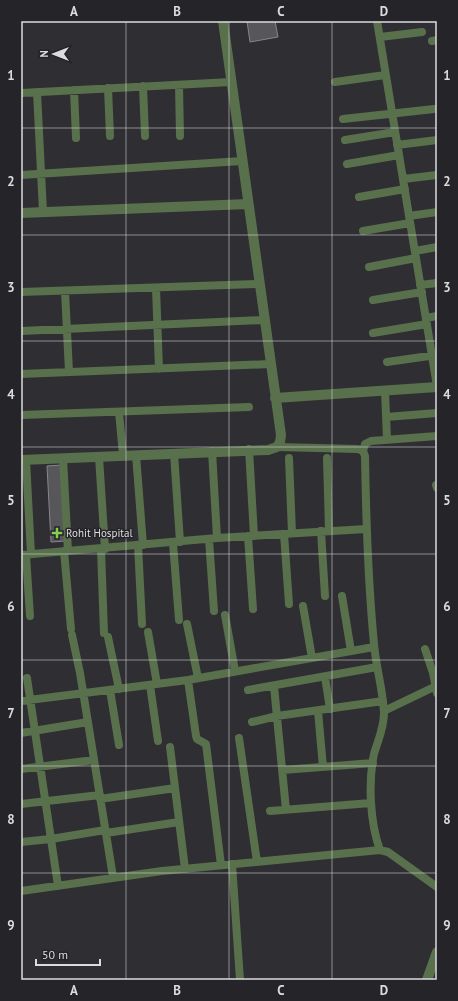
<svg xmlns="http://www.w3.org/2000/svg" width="458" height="1001" font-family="'PT Sans',sans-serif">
  <rect width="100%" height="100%" fill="#2f2e32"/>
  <!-- building -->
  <path fill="#57565b" stroke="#87868b" d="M247,21h28l3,16 -28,5z
    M62,465l4,76 -15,1 -4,-76z"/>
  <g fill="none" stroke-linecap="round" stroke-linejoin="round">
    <!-- minor -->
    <path stroke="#58704b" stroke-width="8" d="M377,21l60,365
      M380,37l42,-5
      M432,41l5,-1
      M335,82l50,-7
      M179,85l1,51
      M143,86l2,50
      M108,88l2,48
      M74,90l2,48
      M37,92l6,120
      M21,93l210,-11
      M343,119l91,-10
      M345,140l50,-8
      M397,145l40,-5
      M347,164l52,-9
      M21,175l221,-14
      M403,179l34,-4
      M359,197l46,-8
      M409,216l28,-4
      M363,231l47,-8
      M415,251l22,-4
      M369,267l47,-9
      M420,285l17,-2
      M156,288l3,81
      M65,291l4,81
      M21,292l238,-8
      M373,300l49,-8
      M426,318l11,-2
      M21,331l243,-11
      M373,333l54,-9
      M387,362l49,-7
      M21,374l249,-10
      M385,391l2,48
      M119,412l4,43
      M21,415l228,-8
      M386,417l51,-4
      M277,447l81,2 5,2
      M249,449l5,87
      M212,451l5,87
      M174,453l6,89
      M136,455l7,90
      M99,457l6,92
      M63,458l5,93
      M289,458l3,75
      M327,458l2,73
      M26,460l5,94
      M436,485l1,3
      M321,531l4,65
      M284,534l5,70
      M248,536l5,73
      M209,539l5,72
      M173,543l6,77
      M138,545l4,79
      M101,549l3,84
      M64,551l7,78
      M21,555l196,-17 149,-9
      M26,555l4,61
      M342,596l9,55
      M303,606l9,52
      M225,615l10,56
      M187,624l11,54
      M148,632l9,52
      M72,635l8,38 33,204
      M108,637l11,52
      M425,649l8,24 4,20
      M325,677l5,32
      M27,678l31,208
      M188,680l8,56 1,3 9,5 15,121
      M150,685l8,56
      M274,686l12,124
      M110,690l9,55
      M248,690l129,-23
      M21,701l167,-21 186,-33
      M318,711l5,56
      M384,711l52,-25
      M252,722l25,-6 106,-15
      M21,733l67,-11
      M239,738l18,124
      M170,747l15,122
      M21,769l73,-9
      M283,770l90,-7
      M100,799l75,-11
      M21,804l79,-9
      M270,811l101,-8
      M106,833l73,-11
      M21,842l30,-3 54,-9
      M380,850c-10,-27 -12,-68 -6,-96 4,-14 10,-26 10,-41 -1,-23 -8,-46 -10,-69 -6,-63 -8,-125 -9,-188l-2,-5 2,-7 6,-3 66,-5
      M232,864l8,116
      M21,891l141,-20 218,-21 8,2 49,35"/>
    <!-- tertiary -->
    <path stroke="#58704b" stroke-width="10" d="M21,213l227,-9
      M275,398l162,-11
      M21,460l247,-10 9,-3 3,-5 1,-7 -58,-414
      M427,980l10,-28"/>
  </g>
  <!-- grid -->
  <path fill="none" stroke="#dcdcdf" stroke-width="1" stroke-opacity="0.55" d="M126,21v959M229,21v959M332,21v959M21,128h416M21,235h416M21,341h416M21,447h416M21,554h416M21,660h416M21,766h416M21,873h416"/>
  <!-- markers -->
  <path fill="#83d04e" stroke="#252428" stroke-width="1.5" d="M55 527h4v4h4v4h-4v4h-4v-4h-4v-4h4z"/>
  <g text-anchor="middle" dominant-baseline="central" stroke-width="3" stroke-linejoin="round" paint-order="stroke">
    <!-- poi labels -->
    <g font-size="11" fill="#dcdcdf" stroke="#252428" text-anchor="start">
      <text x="66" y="533">Rohit Hospital</text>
    </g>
  </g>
  <!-- border -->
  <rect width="458" height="1001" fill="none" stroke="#252428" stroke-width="44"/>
  <!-- north arrow -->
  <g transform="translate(54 54) rotate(270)" stroke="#252428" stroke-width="3" paint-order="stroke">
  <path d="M0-3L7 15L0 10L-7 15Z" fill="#dcdcdf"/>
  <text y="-6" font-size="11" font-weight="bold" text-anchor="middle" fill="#dcdcdf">N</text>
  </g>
  <!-- scale -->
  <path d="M36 959v6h64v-6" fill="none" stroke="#dcdcdf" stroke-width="2"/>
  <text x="42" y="959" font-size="12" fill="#dcdcdf" stroke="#252428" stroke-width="3" paint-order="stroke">50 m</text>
  <rect x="22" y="22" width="414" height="957" fill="none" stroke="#dcdcdf" stroke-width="1.5"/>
  <g font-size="13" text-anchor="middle" font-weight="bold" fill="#dcdcdf">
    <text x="74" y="16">A</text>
    <text x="177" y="16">B</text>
    <text x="281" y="16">C</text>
    <text x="384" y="16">D</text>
    <text x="11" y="80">1</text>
    <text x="447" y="80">1</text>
    <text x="11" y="186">2</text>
    <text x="447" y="186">2</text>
    <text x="11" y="292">3</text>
    <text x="447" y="292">3</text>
    <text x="11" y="399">4</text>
    <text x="447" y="399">4</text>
    <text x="11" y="505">5</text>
    <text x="447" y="505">5</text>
    <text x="11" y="611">6</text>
    <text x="447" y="611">6</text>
    <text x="11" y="718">7</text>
    <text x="447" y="718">7</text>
    <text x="11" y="824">8</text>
    <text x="447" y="824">8</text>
    <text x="11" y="930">9</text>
    <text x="447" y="930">9</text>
    <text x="74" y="995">A</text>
    <text x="177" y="995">B</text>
    <text x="281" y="995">C</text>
    <text x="384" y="995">D</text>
  </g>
</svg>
